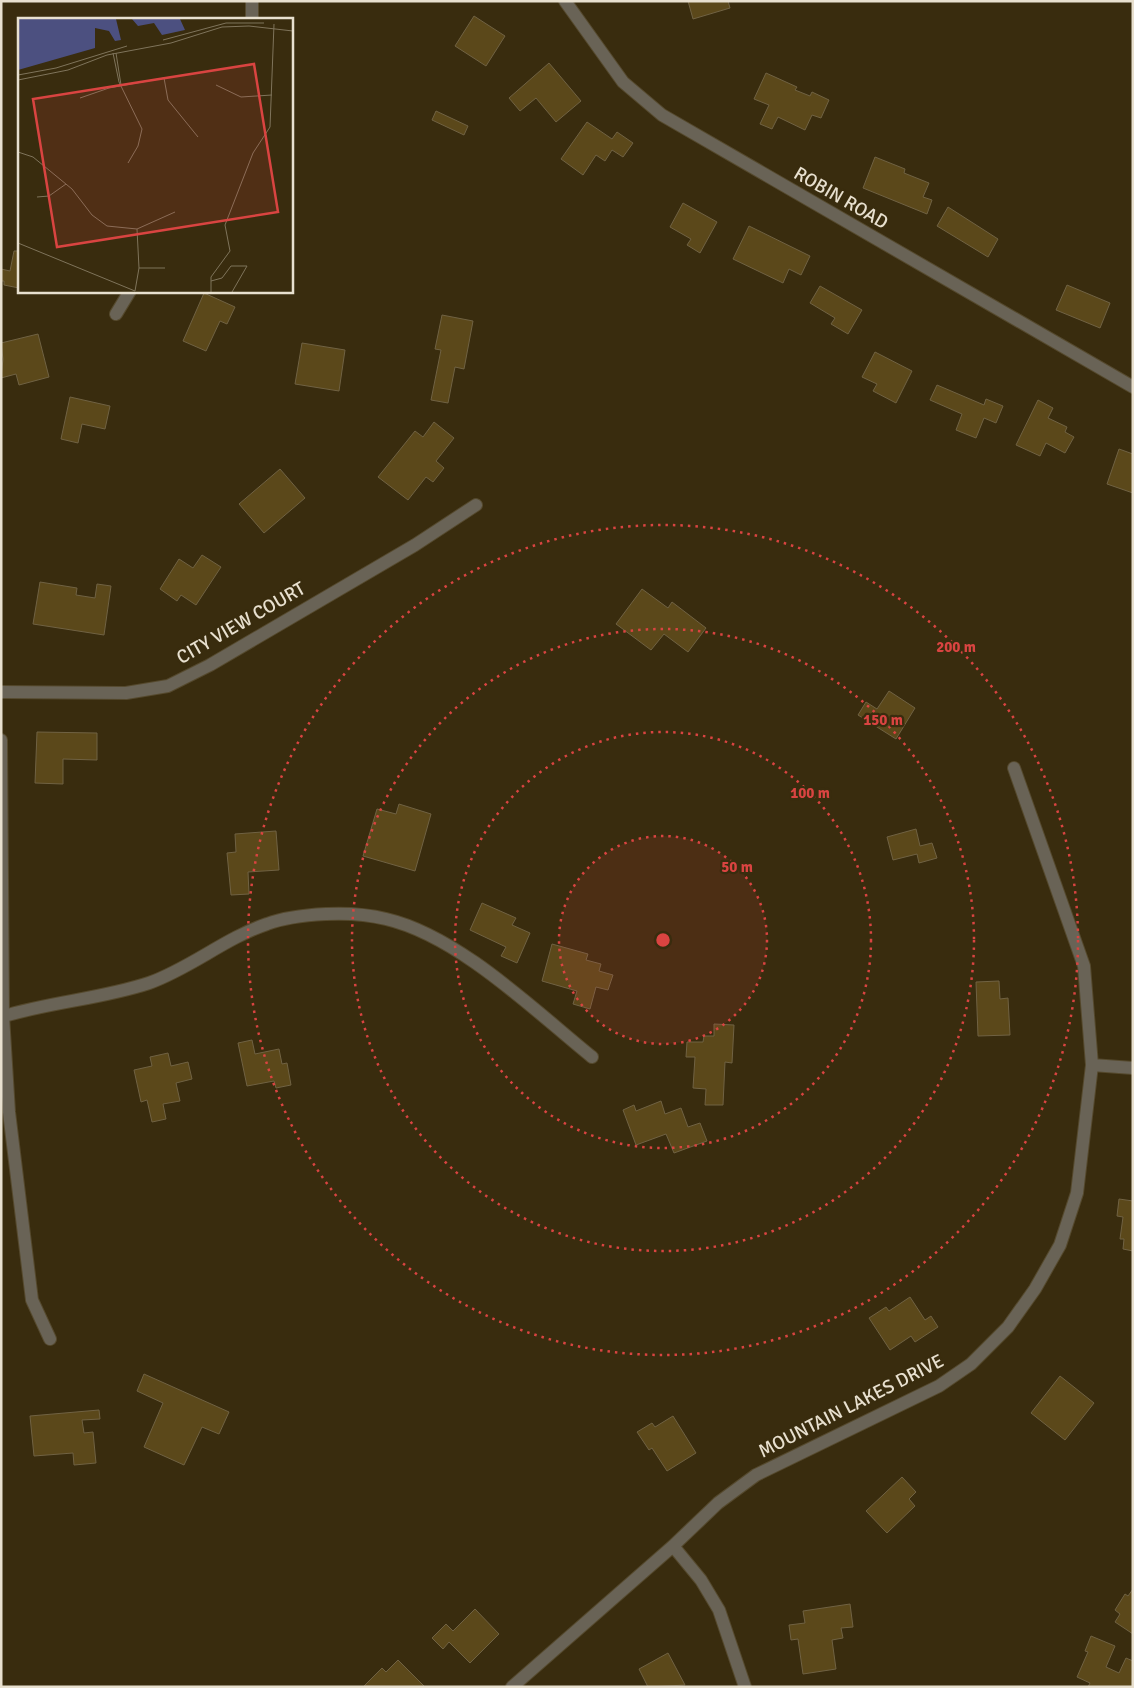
<svg xmlns="http://www.w3.org/2000/svg" width="1134" height="1688" font-family="Signika,sans-serif">
  <rect width="100%" height="100%" fill="#392c0e"/>
  <!-- building -->
  <path fill="#5b481a" stroke="#706243" d="M688,1h40l2,7 -37,11z
    M474,16l31,20 -19,30 -31,-20z
    M549,63l32,38 -25,21 -20,-24 -16,13 -11,-13z
    M766,73l31,14 -2,3 15,6 2,-4 17,8 -8,18 -9,-3 -7,15 -27,-13 -6,12 -12,-5 9,-19 -15,-6z
    M436,111l32,15 -4,9 -32,-15z
    M587,122l25,17 5,-7 16,11 -10,14 -11,-7 -7,11 -9,-6 -13,20 -22,-16z
    M875,157l30,12 -1,4 25,10 -6,14 9,3 -5,14 -64,-26z
    M683,203l34,19 -17,31 -13,-8 4,-6 -21,-12z
    M948,207l50,32 -10,18 -51,-31z
    M749,226l61,30 -9,19 -12,-6 -6,14 -50,-24z
    M14,251h5v37l-15,-3v-4h-3v-12l9,2z
    M1067,285l43,18 -10,25 -44,-18z
    M820,286l42,24 -14,24 -17,-10 4,-6 -25,-15z
    M204,293l31,14 -8,17 -7,-3 -14,30 -23,-10z
    M442,315l31,6 -9,48 -9,-2 -7,36 -17,-3 10,-50 -6,-1z
    M38,334l11,43 -30,8 -3,-11 -15,4 2,-19 -2,-16z
    M302,343l43,7 -6,41 -44,-7z
    M875,352l37,19 -16,32 -23,-12 4,-7 -15,-7z
    M937,385l47,20 2,-6 17,7 -7,17 -12,-5 -8,20 -20,-8 6,-16 -32,-14z
    M70,397l40,9 -5,23 -23,-5 -4,19 -17,-4z
    M1038,400l15,8 -5,10 19,9 -2,5 9,5 -9,16 -19,-10 -6,13 -24,-11z
    M434,422l20,16 -18,23 8,7 -11,14 -7,-5 -18,23 -30,-23 37,-46 8,6z
    M1119,449l14,5v39l-26,-9z
    M280,469l25,29 -41,35 -25,-29z
    M202,555l19,12 -25,38 -15,-10 -4,6 -17,-12 19,-30 14,9z
    M40,582l37,6 -1,7 19,3 2,-14 14,2 -7,49 -71,-11z
    M642,589l26,19 4,-6 34,26 -18,24 -24,-18 -13,16 -35,-26z
    M889,691l26,17 -19,31 -38,-24 8,-13 11,7z
    M37,732l60,1v27l-34,-1v25l-28,-1z
    M399,804l32,10 -16,57 -52,-15 14,-47 19,5z
    M916,829l4,17 12,-3 5,15 -18,5 -2,-9 -24,6 -6,-23z
    M276,831l3,39 -31,2 1,22 -18,1 -4,-42 9,-1 -1,-18z
    M482,903l34,15 -4,7 18,8 -13,30 -16,-7 5,-9 -36,-17z
    M552,944l36,10 -2,6 15,4 -2,7 14,4 -5,15 -12,-3 -6,22 -17,-5 4,-13 -35,-10z
    M999,981l1,18 8,-1 2,37 -32,1 -2,-54z
    M714,1024l20,1 -2,38 -7,-1 -2,43h-18l1,-16 -13,-1 2,-31h-9l1,-15h16l1,-6h10z
    M252,1040l3,14 24,-5 3,15 5,-1 4,22 -15,3 -2,-7 -27,5 -9,-43z
    M168,1053l3,13 17,-4 4,17 -16,4 4,18 -17,3 3,15 -14,3 -5,-22 -6,2 -7,-32 18,-4 -2,-9z
    M661,1101l4,13 16,-6 7,19 12,-4 7,18 -33,12 -8,-19 -30,11 -13,-35 11,-5 2,6z
    M1119,1199l14,2v50l-10,-2 1,-10h-4l3,-22 -6,-1z
    M910,1297l15,23 6,-4 7,11 -23,15 -4,-6 -21,14 -21,-32 17,-11 3,4z
    M144,1374l85,38 -10,22 -17,-7 -18,38 -40,-18 19,-44 -26,-12z
    M1060,1376l34,27 -29,37 -34,-27z
    M99,1410l1,9 -18,1 2,13 9,-1 3,31 -22,2 -1,-12 -39,3 -4,-40z
    M673,1416l23,37 -29,18 -15,-23 -3,2 -12,-18 15,-9 3,4z
    M902,1477l14,15 -7,7 6,7 -28,27 -21,-22z
    M1133,1589v45l-18,-12 5,-8 -5,-4 10,-16 3,2z
    M850,1604l3,23 -12,1 2,10 -11,2 4,29 -33,5 -5,-35 -7,1 -2,-15 16,-2 -2,-12z
    M475,1609l24,25 -29,29 -21,-21 -6,7 -11,-11 14,-14 7,7z
    M1091,1636l24,10 -9,21 13,6 7,-15 7,3 -1,26h-44l2,-4 -13,-6 11,-25 -3,-1z
    M668,1653l17,32 -37,2 -9,-18z
    M398,1660l27,27 -61,-1 18,-18 4,4z"/>
  <g fill="none" stroke-linecap="round" stroke-linejoin="round">
    <!-- minor casing -->
    <g stroke="#55492d" stroke-width="14">
      <path id="minor" d="M565,1l58,81 39,33 471,272
        M252,19v-18
        M116,314l14,-23
        M1,692l125,1 42,-7 42,-21 205,-120 61,-40
        M1,740l2,276 6,96 23,188 18,39
        M1,1017c48,-15 100,-18 148,-34 42,-15 76,-45 118,-59 18,-7 40,-9 59,-10 21,-1 40,0 60,5 73,17 149,92 206,138
        M1092,1065l41,3
        M673,1546l28,34 18,30 26,77
        M512,1687l161,-141 45,-43 38,-28 183,-89 32,-22 37,-37 27,-38 25,-44 17,-52 15,-128 -8,-99 -70,-198"/>
    </g>
    <!-- minor -->
    <use href="#minor" stroke="#696356" stroke-width="12"/>
  </g>
  <!-- distance rings -->
  <circle cx="663" cy="940" r="104" fill="#d94441" fill-opacity=".12"/>
  <g fill="none" stroke="#d94441" stroke-width="2.5" stroke-dasharray="2.5 5">
    <circle cx="663" cy="940" r="104"/>
    <circle cx="663" cy="940" r="208"/>
    <circle cx="663" cy="940" r="311"/>
    <circle cx="663" cy="940" r="415"/>
  </g>
  <g text-anchor="middle" dominant-baseline="central" stroke-width="4.5" stroke-linejoin="round" paint-order="stroke">
    <!-- street labels -->
    <g font-size="19" fill="#e8e0cf" stroke="#392c0e">
      <text transform="translate(841 198) rotate(30)">ROBIN ROAD</text>
      <text transform="translate(241 623) rotate(-30)">CITY VIEW COURT</text>
      <text transform="translate(851 1406) rotate(-27)">MOUNTAIN LAKES DRIVE</text>
    </g>
  </g>
  <!-- overview -->
  <g transform="translate(18 18)">
    <rect width="275" height="275" fill="#392c0e"/>
    <path d="M0,1h98l5,21 -6,1 -6,-10 -14,-3v20l-77,22zM114,1h48l5,11 -23,5 -8,-12 -16,3z" fill="#4c5080"/>
    <path fill="none" stroke="#7f745b" stroke-width="1" d="M145,22l63,-17h38M95,35l6,29 23,47 -4,17 -10,17M98,35l5,32M0,57l38,-7 71,-22M0,62l50,-10 39,-15 64,-12 51,-16 27,-1 44,5M198,67l25,12 31,-2M62,80l29,-10 55,-10 4,22 30,37M0,134l15,5 39,32 20,26 15,11 30,3 38,-17M19,179l12,-1 17,-12M0,225l117,48M121,250h26M193,263l11,-3 9,-12h16l-15,26M117,273l4,-23 -2,-39M193,274v-15l19,-26 -5,-26 28,-72 17,-26 4,-103"/>
    <path fill="#d94441" fill-opacity="0.15" stroke="#d94441" stroke-width="2.5" d="M236,46l24,148 -221,35 -24,-148z"/>
    <rect width="275" height="275" fill="none" stroke="#e8e0cf" stroke-width="2.5"/>
  </g>
  <circle cx="663" cy="940" r="8" fill="#d94441" stroke="#392c0e" stroke-width="2.5"/>
  <g font-size="15" text-anchor="middle" font-weight="bold" fill="#d94441" stroke="#392c0e" stroke-width="4.5" stroke-linejoin="round" paint-order="stroke">
    <text x="956" y="652">200 m</text>
    <text x="883" y="725">150 m</text>
    <text x="810" y="798">100 m</text>
    <text x="737" y="872">50 m</text>
  </g>
  <!-- border -->
  <rect width="1134" height="1688" fill="none" stroke="#e8e0cf" stroke-width="5"/>
</svg>
